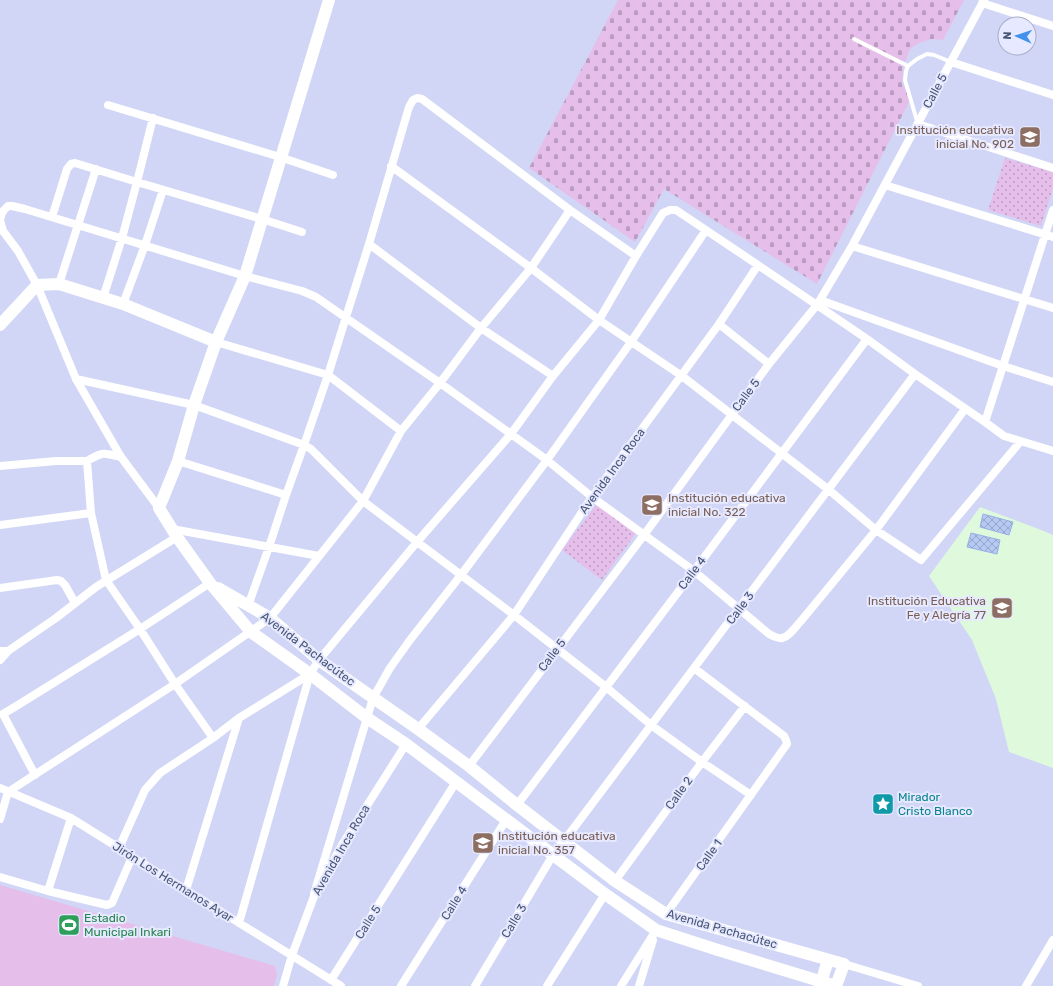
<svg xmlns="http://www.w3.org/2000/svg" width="1053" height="986" font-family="Rubik,sans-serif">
  <defs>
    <pattern id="green-dots" width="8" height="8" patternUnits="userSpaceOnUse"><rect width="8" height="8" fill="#e5beea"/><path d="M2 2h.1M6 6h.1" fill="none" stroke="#bb9dc2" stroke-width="1.8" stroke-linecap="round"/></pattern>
    <pattern id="cemetery-stones" width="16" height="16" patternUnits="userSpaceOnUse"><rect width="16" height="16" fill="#e5beea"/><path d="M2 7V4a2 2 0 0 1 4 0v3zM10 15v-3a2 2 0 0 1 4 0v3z" fill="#bb9dc2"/></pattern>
    <pattern id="building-cross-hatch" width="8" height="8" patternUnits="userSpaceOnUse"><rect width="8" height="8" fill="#b6c9f3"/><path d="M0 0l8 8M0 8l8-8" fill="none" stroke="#96a6c9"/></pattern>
  </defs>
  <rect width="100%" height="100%" fill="#e0e2fd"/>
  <!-- residential -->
  <path fill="#d1d6f6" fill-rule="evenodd" d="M0,0h1053v986h-1053zM1005,24h24v24h-24z"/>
  <!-- education -->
  <path fill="#dff9dd" d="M980,507l56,21 17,7v233l-44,-16 -13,-53 -24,-59 -43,-64z"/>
  <!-- green -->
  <path fill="url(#green-dots)" d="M1005,158l48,14v16l-12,38 -53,-16z
    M597,504l39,29 -34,47 -40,-30z"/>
  <!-- cemetery -->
  <path fill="url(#cemetery-stones)" d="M618,0h346l-21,40 -11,-1 -13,4 -9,6 -7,18 -1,16 8,17 -93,184 -153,-95 -29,53 -106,-74z"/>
  <!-- pitch -->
  <path fill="#e5beea" d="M0,885l275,81 2,9 -3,11h-274z"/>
  <!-- building -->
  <path fill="url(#building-cross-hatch)" stroke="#97b0e6" d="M983,514l30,8 -4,13 -29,-8z
    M971,533l29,7 -3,14 -30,-7z"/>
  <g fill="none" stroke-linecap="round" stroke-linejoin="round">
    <!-- lane -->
    <path stroke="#fff" stroke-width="4" d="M854,39l54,27
      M917,121l-12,-41 1,-9 2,-5 9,-7 10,-5 7,1 17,7"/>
    <!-- street -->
    <path stroke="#fff" stroke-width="8" d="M982,3l71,23
      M951,62l102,33
      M108,105l172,52 53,18
      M918,124l135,44
      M391,166l140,102 68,52 83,56 147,114 47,40 45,30 99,-118
      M885,185l168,52
      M52,217l15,-48 4,-5 4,-1 62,19 125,37 40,13
      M369,244l112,84 72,48
      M852,246l201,62
      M59,284l37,-115
      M103,298l19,-60 15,-56 16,-64
      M820,300l183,66 50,16
      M123,304l22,-59 18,-55
      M719,324l50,40
      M216,342l112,33 73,56
      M76,379l118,26 110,40 7,4 52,52 151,114 92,72 45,38 51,37 49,33
      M985,422l68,-212
      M87,461c17,-10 16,-8 34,-4
      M178,461l108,34
      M0,466l56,-5h31l4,52
      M159,508l-38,-51 -45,-78 -39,-94 -19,-34 -15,-20 -3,-11 2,-7 2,-3 4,-4h4l13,3 220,67 57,15 14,6 124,86 107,77 45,37 102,74 75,63c4,2 9,5 13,4 7,-1 14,-12 19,-17l75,-91 89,-121
      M0,525l91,-12 15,67 34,49 35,55 38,54
      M172,529l147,27
      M0,588l57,-8 4,1 4,4 10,18
      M248,606l21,-59 17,-52 18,-50 24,-70 18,-58 23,-73 40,-137 4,-7 4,-2 5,1 148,111 66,46 27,-43 7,-3h6l82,55
      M0,651h8l48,-33 40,-31 81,-50
      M0,660l8,-9
      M418,729l96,-114 78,-118 127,-173 39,-59 109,74 48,35 70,48 19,14 49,15
      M469,766l175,-231 125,-171 34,-42 14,-17 35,-59 132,-246
      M35,775l-32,-61 15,-9 122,-76 70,-46
      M0,788l71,30 48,30 13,9 54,33 155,96
      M517,805l177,-234 173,-232
      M0,819l8,-27 167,-108 95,-66 93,-117 38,-70 39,-48 41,-55 50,-60 39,-58
      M564,841l351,-467
      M119,848l26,-58 15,-17 53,-35 26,-20 71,-44
      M0,877l48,14 59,14 5,-2 20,-46
      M322,881l20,-36 64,-101
      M615,881l87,-119 43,-56
      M186,890l53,-172
      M48,891l23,-73
      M314,894l59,-196 17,-30 20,-28 51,-65 86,-115 84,-118 75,-112
      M666,914l121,-170 -1,-4 -2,-4 -90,-68
      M239,923l71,-249 9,-14 98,-118 94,-108 42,-58 46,-56 37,-64
      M844,964l74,22
      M331,980l125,-198
      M283,986l9,-31 24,-64
      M401,986l105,-166
      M475,986l78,-131
      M547,986l58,-92
      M621,986l35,-56
      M639,986l14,-46
      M1026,986l27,-46"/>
    <!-- secondary -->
    <path stroke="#fff" stroke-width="12" d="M329,0l-84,276 -29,66 -22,63 -16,56 -19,47 18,29 33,46 41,49 59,42 57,44 39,26 199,150 51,36 62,20 118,36
      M0,325l37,-40 22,-1 64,20 93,38
      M218,588l52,30 49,42 99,69 51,37 48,39 98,76 51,33 178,50 -8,22
      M820,986l8,-26"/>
  </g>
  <!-- icons -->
  <defs>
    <g id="school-square" transform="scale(1.15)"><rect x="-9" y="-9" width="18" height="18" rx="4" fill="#8d6e63" stroke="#e6e9ff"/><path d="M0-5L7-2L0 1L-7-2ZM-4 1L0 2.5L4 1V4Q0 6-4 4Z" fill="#fff"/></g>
    <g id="sight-square" transform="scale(1.15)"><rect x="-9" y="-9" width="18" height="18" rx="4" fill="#0f9aa8" stroke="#e6e9ff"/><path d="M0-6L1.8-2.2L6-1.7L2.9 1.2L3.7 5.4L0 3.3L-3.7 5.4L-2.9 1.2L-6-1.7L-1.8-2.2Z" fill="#fff"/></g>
    <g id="stadium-square" transform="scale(1.15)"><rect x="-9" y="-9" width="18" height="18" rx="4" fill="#2e9e5b" stroke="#e6e9ff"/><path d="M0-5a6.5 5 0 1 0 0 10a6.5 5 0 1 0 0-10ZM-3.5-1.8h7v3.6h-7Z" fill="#fff"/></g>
  </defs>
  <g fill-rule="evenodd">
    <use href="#school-square" x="1030" y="137"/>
    <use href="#school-square" x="652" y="505"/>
    <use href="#school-square" x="1002" y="608"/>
    <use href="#sight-square" x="883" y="804"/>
    <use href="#school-square" x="483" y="843"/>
    <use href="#stadium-square" x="69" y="925"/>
  </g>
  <g text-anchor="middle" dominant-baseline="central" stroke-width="4" stroke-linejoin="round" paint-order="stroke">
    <!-- street labels -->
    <g font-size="12" fill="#475674" stroke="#e6e9ff">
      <text transform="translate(935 91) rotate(-62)">Calle 5</text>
      <text transform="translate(746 395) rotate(-53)">Calle 5</text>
      <text transform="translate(612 471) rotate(-54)">Avenida Inca Roca</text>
      <text transform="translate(692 573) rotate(-53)">Calle 4</text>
      <text transform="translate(740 608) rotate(-53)">Calle 3</text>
      <text transform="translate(308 649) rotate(37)">Avenida Pachacútec</text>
      <text transform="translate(552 655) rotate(-53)">Calle 5</text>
      <text transform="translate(679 793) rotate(-54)">Calle 2</text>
      <text transform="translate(341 850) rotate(-60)">Avenida Inca Roca</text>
      <text transform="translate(709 855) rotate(-54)">Calle 1</text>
      <text transform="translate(173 882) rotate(32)">Jirón Los Hermanos Ayar</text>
      <text transform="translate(454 903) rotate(-58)">Calle 4</text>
      <text transform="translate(514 921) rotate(-59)">Calle 3</text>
      <text transform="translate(368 922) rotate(-58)">Calle 5</text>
      <text transform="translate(722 929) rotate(16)">Avenida Pachacútec</text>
    </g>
    <!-- education labels -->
    <g font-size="12" fill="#785e54" stroke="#e6e9ff" text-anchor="end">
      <text x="1014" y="130">Institución educativa<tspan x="1014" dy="14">inicial No. 902</tspan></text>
      <text x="668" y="498" text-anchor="start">Institución educativa<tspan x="668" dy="14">inicial No. 322</tspan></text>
      <text x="986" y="601">Institución Educativa<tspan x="986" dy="14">Fe y Alegría 77</tspan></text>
      <text x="498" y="836" text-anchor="start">Institución educativa<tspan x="498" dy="14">inicial No. 357</tspan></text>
    </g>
    <!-- culture labels -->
    <g font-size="12" fill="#0d838f" stroke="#e6e9ff" text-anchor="start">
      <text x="898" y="797">Mirador<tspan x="898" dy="14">Cristo Blanco</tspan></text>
    </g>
    <!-- leisure labels -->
    <g font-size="12" fill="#27864d" stroke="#e6e9ff" text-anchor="start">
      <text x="84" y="918">Estadio<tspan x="84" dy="14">Municipal Inkari</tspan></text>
    </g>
  </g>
  <!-- north arrow -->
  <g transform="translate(1017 36) rotate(273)"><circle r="19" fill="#e6e9ff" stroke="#a6aec7"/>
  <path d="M0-3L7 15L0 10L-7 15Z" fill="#4192eb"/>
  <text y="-6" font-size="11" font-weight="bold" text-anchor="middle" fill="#475674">N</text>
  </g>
</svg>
